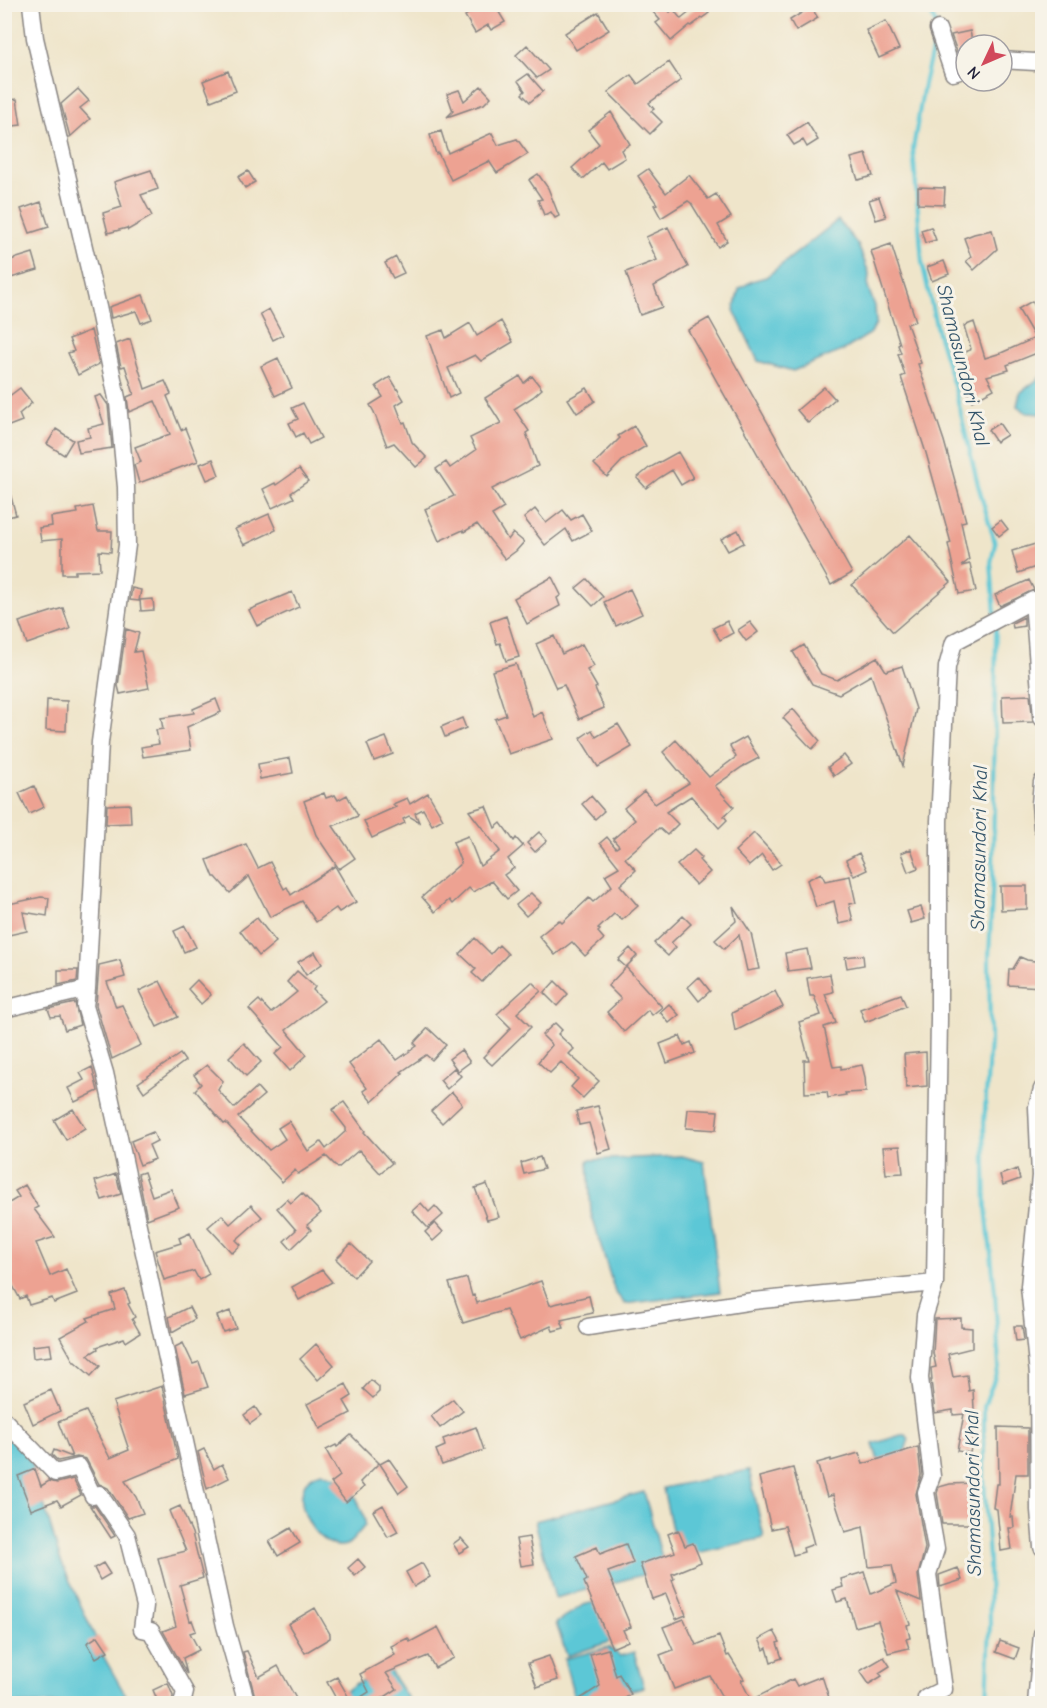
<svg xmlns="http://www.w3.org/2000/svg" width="1047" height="1708" font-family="'Comic Neue',sans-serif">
  <rect width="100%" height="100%" fill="#f7f3e8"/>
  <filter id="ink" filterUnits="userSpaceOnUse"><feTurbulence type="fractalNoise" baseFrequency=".0167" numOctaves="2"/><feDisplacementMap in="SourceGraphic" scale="12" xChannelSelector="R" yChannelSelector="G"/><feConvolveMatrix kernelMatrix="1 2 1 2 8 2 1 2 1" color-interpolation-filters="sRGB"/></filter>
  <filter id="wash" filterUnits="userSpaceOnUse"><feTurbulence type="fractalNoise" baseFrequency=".008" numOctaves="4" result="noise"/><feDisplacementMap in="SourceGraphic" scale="24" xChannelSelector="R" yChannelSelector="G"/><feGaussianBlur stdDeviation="1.35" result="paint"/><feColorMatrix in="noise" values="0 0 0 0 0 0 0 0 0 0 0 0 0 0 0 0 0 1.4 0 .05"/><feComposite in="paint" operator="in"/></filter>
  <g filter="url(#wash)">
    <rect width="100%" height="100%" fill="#efe5ca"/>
    <!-- water -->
    <path fill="#5cc7d6" stroke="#3f7488" stroke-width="1.5" d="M838,220l20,25 11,28 -1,15 7,18 1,17 -5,10 -27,17 -51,21 -35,-10 -24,-51 5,-21 13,-8 14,-4z
      M1042,376v38l-15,-1 -10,-7 3,-13z
      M682,1156l22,6 16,130 -95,12 -10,-12 -24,-79 -3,-53z
      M5,1433h5l22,30 28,96 45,100 25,44 -125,1z
      M901,1435h5l3,4 -5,15 -25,9 -6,-19z
      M749,1470l15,68 -86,19 -15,-69z
      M322,1472c8,3 22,8 28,15 4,6 17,31 15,38 -2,4 -6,7 -9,11 -4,4 -5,7 -10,9 -31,10 -68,-62 -24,-73z
      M644,1492l21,77 -110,29 -20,-77z
      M604,1600l11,40 -48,16 -11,-33 27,-18z
      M609,1647l11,9 14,-4 10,35 -61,16h-7l-12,-44z
      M389,1670l22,33h-61l-5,-11 10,-8z"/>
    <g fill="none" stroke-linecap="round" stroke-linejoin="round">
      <!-- stream -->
      <path stroke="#5cc7d6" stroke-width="4" d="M927,4l9,21
        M935,38l-11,46 -11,65 9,113 15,68 18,59 23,96 17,58 -4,20 4,52
        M987,1704l3,-80 -1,-64 -5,-81v-73l15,-39 -4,-75 -9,-84 -2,-85 6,-82 -1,-84 4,-81 3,-251"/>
    </g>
    <g id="blocks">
      <!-- building -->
      <path fill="#eda292" d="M483,4h11l11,18 -14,8 -3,-5 -13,8 -10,-17z
        M646,4h18l6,8 3,-3 8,10 19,-15h3l6,9 -18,13 -1,-1 -19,16 -15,-18 4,-3z
        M811,7l7,11 -22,13 -6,-11z
        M598,12l11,18 -33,20 -11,-17z
        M886,21l13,28 -20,9 -13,-28z
        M970,31l3,14h-7v14l-6,1 -9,-25z
        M527,45l22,25 -12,8 -21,-23z
        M669,62l12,18 -32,23 5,6 -3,2 11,11 -12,12 -42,-42 23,-17 7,9z
        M228,71l8,20 -25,10 -8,-20z
        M528,74l15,17 -13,11 -8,-8 3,-3 -7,-10z
        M481,86l10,11 -7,7 -37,13 6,-6 -6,-17 12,-4 5,11z
        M78,89l11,12 -9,7 10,11 -20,18 -9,-33z
        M17,99l4,26 -17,2v-26z
        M611,112l19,32 -9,6 4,8 -18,11 -5,-7 -19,17 -11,-11 27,-24 -11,-14z
        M807,122l11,18 -11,7 -4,-7 -9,5 -7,-10z
        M441,131l7,22 44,-20 6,12 19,-6 11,15 -31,19 -8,-12 -38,19 -13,-27 -2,1 -6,-19z
        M866,154l7,22 -15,4 -7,-22z
        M648,169l18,24 23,-18 19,24 8,-5 15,23 -13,8 9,16 -9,6 -27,-44 -3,-2 -27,17 -7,-13 3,-1 -19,-28z
        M151,170l7,19 -17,6 11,21 -24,14 -1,-2 -19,5 -5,-20 19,-6 -8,-25z
        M248,171l7,11 -10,6 -7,-11z
        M538,174l10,14 11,28 -4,2 -4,-6 -7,3 -6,-15 4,-1 -13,-19z
        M918,187l27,1 -1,17 -26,-1z
        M879,197l7,20 -10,3 -7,-20z
        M41,202l8,25 -19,6 -9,-24z
        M668,227l20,40 -34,19 8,21 -22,8 -14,-43 31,-12 -11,-23z
        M931,227l5,13 -11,3 -4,-13z
        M992,230l5,19 -23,21 -8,-9 5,-4 -7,-19 10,-4z
        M891,244l25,77 -9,3 14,39 -3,1 26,77 22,80 -5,1 8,38 -8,6 9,-2 6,27 -17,3 -11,-50 3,-1 -25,-90 -25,-76 4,-2 -7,-21 3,-1 -3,-8 2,-1 -29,-93z
        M33,253l5,17 -34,10v-18z
        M396,257l8,16 -11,5 -8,-15z
        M944,261l5,13 -17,7 -5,-14z
        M143,295l9,24 -11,4 -5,-12 -25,7 -2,-11z
        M1032,301l10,18v32l-35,14 2,5 -22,6 7,13 -22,12 -10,-17 5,-3 -12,-22 16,-10 -7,-23 10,-4 11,36 16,-5 34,-15 -17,-29z
        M269,309l14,26 -10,5 -13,-26z
        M709,318l143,255 -21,12 -143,-255z
        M501,321l12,21 -32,19 -6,-6 -27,13 11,25 -10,5 -22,-62 16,-6 3,8 24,-15 7,13z
        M91,330l8,34 -21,11 -10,-22 6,-2 -5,-12z
        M130,339l15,50 20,-8 6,13 -4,2 14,34 4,-2 13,33 -59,22 -5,-18 7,-3 -6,-15 35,-13 -15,-33 -26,11 -2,-15 7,-3 -9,-28 -4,1 -5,-23z
        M278,358l14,30 -17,8 -14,-30z
        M520,376l4,7 8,-7 10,13 -9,8 -19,12 15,22 -3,2 12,33 -46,23 12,19 -12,7 16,25 5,-7 11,9 -8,9 -11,8 -28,-35 -13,8 -1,-2 -24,11 -14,-32 29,-13 -18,-27 10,-7 4,6 26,-18 -6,-12 31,-15 -16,-25z
        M390,377l14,23 -8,5 7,18 2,-1 7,20 15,16 -11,9 -22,-24 -7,3 -13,-34 -4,-7 13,-8 -7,-11z
        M824,387l11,12 -27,24 -11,-13z
        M20,388l12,15 -13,11 3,7 -18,7v-28z
        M587,388l8,13 -18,12 -9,-14z
        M101,395l7,10 4,43 -33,5 -3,-13 14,-3 -2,-9 16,-4 -9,-27z
        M303,403l18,35 -12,6 -6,-11 -7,4 -7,-14 9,-4 -6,-11z
        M999,423l8,12 -11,7 -8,-12z
        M634,426l12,20 -23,14 -16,17 -13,-13 26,-26 -2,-2z
        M56,429l17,11 -9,15 -17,-11z
        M678,452l15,26 -12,7 -9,-15 -13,8 -13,10 -9,-10 12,-10z
        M213,459l6,16 -12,5 -7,-16z
        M299,469l9,12 -17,12 3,5 -22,10 -9,-19 12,-6 1,2z
        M8,486l8,29 -12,3v-31z
        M93,506l5,25h14l-1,21 -12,-1 1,19 -25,1v3h-13v-35l-21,2 -2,-13 13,-2 -1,-9 27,-4 -1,-4z
        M535,509l11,14 17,-13 8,10 11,-6 10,17 -19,10 -7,-12 -21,16 -21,-27z
        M269,514l7,16 -32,15 -9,-16z
        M1001,520l7,9 -9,7 -7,-9z
        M738,530l6,13 -16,8 -7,-12z
        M910,535l41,47 -58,50 -41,-47z
        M1042,542v23l-24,8 -6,-22z
        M552,577l9,18 -4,3 3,8 -33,18 -13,-26z
        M587,579l16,18 -10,9 -17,-18z
        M1029,580l5,10 -34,16 -5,-11z
        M132,588l9,2 -2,11 -9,-1z
        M630,589l12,25 -26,12 -12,-24z
        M292,592l7,15 -42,19 -8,-16z
        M153,599l1,11 -13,1 -1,-11z
        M63,608l7,21 -43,15 -8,-22z
        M506,616l13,41 -13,4 -6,-18 -3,1 -7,-22z
        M1024,617v9l-11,2 -1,-5z
        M727,621l6,12 -13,7 -7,-12z
        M750,622l8,10 -12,9 -8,-11z
        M126,629l13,4 -5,19 7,-1 8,37 -29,6 -2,-8z
        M554,636l8,18 20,-10 12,22 -7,4 10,17 -2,1 9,20 -25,11 -15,-34 -8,3 -20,-44z
        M804,645l17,29 16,6 40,-23 9,14 16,-5 14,43 -13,57 -32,-91 -32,19 -27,-10 -19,-32z
        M516,664l17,53 9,-5 11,27 -44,15 -14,-35 11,-4 -14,-44z
        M1030,695l3,27 -30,1 -1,-27z
        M216,699l5,13 -34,15 4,23 -48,7 -2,-10 18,-3 -3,-14 7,-1 -2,-11 33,-5 -1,-4z
        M47,700l20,1 -1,30 -20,-1z
        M793,709l27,32 -8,8 -29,-31z
        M462,718l4,10 -21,9 -4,-10z
        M618,724l14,23 -34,20 -18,-29 12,-8 4,7z
        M386,737l7,17 -19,7 -7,-17z
        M746,737l13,21 -17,9 -27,19 19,21 -10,9 3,4 -8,8 -28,-32 -25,16 12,12 -11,11 -8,-7 -34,30 11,12 -16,15 18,21 -16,14 -8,-6 -16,15 2,1 -2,2 6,7 -19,17 -13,-14 -17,13 -16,-19 20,-16 3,3 27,-25 4,4 19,-16 -7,-11 14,-8 -19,-24 7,-6 9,11 3,-2 -6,-7 22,-19 -11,-12 20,-17 11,13 34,-21 -26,-31 13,-12 33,37 27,-20 -6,-11z
        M844,755l7,9 -17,12 -6,-9z
        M290,758l3,15 -33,6 -2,-15z
        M34,786l10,21 -15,7 -10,-21z
        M324,793l2,5 9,-3 3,5 9,-5 11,21 -25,10 22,32 -16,11 -23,-34 -12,-34z
        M428,793l15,26 -11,6 -9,-16 -8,4 4,9 -10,-6 -6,3 2,4 -33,15 -8,-17 32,-14 -3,-3 14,-6 3,6z
        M591,796l13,15 -9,8 -13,-15z
        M130,804l1,19 -25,1 1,-19z
        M486,806l9,22 6,-5 13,18 2,-3 7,8 -15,13 6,9 -10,7 13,16 -10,8 -15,-18 -19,11 -4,-4 -17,16 -3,-4 -14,12 -13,-15 39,-34 -8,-21 15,-6 12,30 20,-15 -31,-40z
        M539,832l8,9 -12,11 -8,-9z
        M754,833l22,24 5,7 -9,6 -10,-15 -13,11 -14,-15z
        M246,844l12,24 12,-6 14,27 3,-2 4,8 44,-29 21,36 -17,10 -3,-4 -20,14 -14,-21 -32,16 -21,-41 -19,17 -14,-16h-2l-7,-17z
        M911,849l7,19 -10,4 -7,-19z
        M694,850l8,8 -3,2 11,12 -14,13 -19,-20z
        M859,853l8,17 -13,6 -8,-16z
        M821,873l4,8 25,-5 6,27 -7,1 4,17 -14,3 -5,-23 -18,6 -9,-27z
        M1000,886h27v23l-26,1z
        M531,893l10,10 -15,13 -10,-11z
        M41,897l8,1 -2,18 -24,-4 4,19 -23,5v-31z
        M733,906l18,27 8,36 -12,2 -8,-36 -15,14 -9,-9 21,-19z
        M921,907l4,12 -14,4 -4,-12z
        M683,916l8,8 -20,19 5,4 -8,9 -14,-13z
        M257,918l19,24 -17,14 -19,-25z
        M185,926l11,21 -12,5 -10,-21z
        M475,938l16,16 8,-9 9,9 -26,28 -10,-9 4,-4 -16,-15z
        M630,948l7,8 -11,11 -8,-7z
        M807,949l4,19 -23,3 -3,-18z
        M315,952l7,12 -16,11 -8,-13z
        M863,955l1,10 -17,3 -2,-11z
        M1020,957l7,3 15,2 -1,25 -33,-2 1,-16h4z
        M120,960l5,17 -18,5 9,25 6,-2 19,40 -29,14 -16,-54 3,-40z
        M626,967l36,40 -10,8 -4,-5 -24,22 -17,-20 14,-13 -13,-13z
        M58,970h20l-1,11 -19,4z
        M297,971l18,16 -2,3 11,11 -38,29 21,25 -17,16 -15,-17 8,-7 -34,-38 10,-9 12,13 26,-21 -10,-10z
        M830,974l3,18 -8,2 11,29 -12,4 9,40 8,-1v3l21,-4 3,12 1,15 -21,1 1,2 -18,3 -1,-6 -22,1 -1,-33h5l-10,-38 22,-7 -7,-19h-4l-3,-18z
        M699,977l11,14 -11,10 -11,-14z
        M197,980l14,15 -10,9 -13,-15z
        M160,981l18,36 -21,10 -18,-36z
        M555,981l13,13 -11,12 -13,-13z
        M532,982l9,9 -24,22 14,14 -39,38 -9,-8 28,-29 -14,-14z
        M775,991l8,16 -48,24 -3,-18z
        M901,994l5,12 -41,16 -5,-13z
        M75,1003l5,22 -15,5 -5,-14 -9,1 -3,-8z
        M669,1004l10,11 -10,8 -9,-11z
        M555,1023l7,7 -4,4 16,15 -5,5 30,27 -16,17 -12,-11 7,-8 -17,-17 -11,11 -12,-11 14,-17 -10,-10z
        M428,1028l18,17 -14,15 -6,-5 -25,17 2,1 -31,29 -9,-11 4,-3 -18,-24 32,-25 16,21 20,-14 -3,-3z
        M680,1036l4,9 7,-3 4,11 -28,10 -7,-19z
        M244,1043l17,19 -15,14 -17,-19z
        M461,1050l9,12 -12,9 -9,-12z
        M926,1052l1,34 -21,2 -2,-34z
        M180,1054l5,7 -41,31 -6,-9z
        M207,1065l16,16 -5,9 16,18 23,-21 7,8 -26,22 31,33 16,-11 -7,-11 11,-7 19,30 13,-9 5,7 20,-18v-3l-14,-18 12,-8 21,29 -1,1 28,31 -12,10 -21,-23 -21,18 -12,-12 -28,18 -3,-4 -13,12 -56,-59 -2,1 -29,-34 6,-6 -7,-9z
        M92,1067l6,24 -23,11 -7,-14 16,-8 -4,-7z
        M454,1068l7,8 -14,13 -7,-9z
        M452,1092l10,12 -20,19 -11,-12z
        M598,1106l13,43 -13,4 -9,-30 -10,2 -3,-14z
        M73,1109l12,19 -19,12 -12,-20z
        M688,1109l30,2 -2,19 -30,-2z
        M153,1132l4,9 -8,4 6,14 -15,6 -9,-24z
        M900,1146l3,27 -17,1 -3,-27z
        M540,1157l4,12 -20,5 -3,-11z
        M1017,1169l3,10 -17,6 -3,-10z
        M144,1172l8,24 19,-7 8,18 -32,12 -9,-45z
        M116,1174l5,20 -19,6 -7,-19z
        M487,1184l12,33 -12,3 -12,-32z
        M25,1185l13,22 -4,2 21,28 -19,6 14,33 16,-7 11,25 -23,9 -2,-5 -23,7 -3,-9 -6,3 -16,-30v-63l15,-9 -4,-6z
        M302,1193l19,20 -14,12 4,5 -20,19 -7,-8 12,-11 -19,-22 10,-9 4,4z
        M421,1203l8,9 6,-6 8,9 -15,13 -16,-17z
        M251,1205l11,12 -26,23 5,5 -9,8 -24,-26 14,-12 8,9z
        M435,1223l8,9 -10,9 -8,-9z
        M190,1233l19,41 -10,6 -5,-9 -30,9 -9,-29 26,-8 -2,-5z
        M351,1244l18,17 -15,16 -18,-18z
        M322,1270l10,12 -33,18 -7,-13z
        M467,1278l5,18 2,-1 3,8 64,-22 9,24 39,-9 4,17 -32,7 3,8 -11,3 -2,-5 -31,14 -14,-30 -43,13 -14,-40z
        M125,1290l5,13 -2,1 7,13 -3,2 8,14 -14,9 -2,-4 -27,9 1,2 -10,6 12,11 -9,10 -16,-14h-1l-14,-25 29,-16 -2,-3 28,-9 -4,-14z
        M189,1307l6,12 -23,13 -3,-15z
        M230,1311l6,17 -13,4 -6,-16z
        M961,1318v9l11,1v20l-24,6 5,23 14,-2 2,16 4,-1 2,38 -5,25 -13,-2 7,-37 -11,1v-5l-18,3 -4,-33h1l-1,-12 5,-1 -3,-14 2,-34z
        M1014,1326h8l2,14 -8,1z
        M183,1343l10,21 6,-2 9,25 -23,7 -10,-47z
        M50,1344l2,12 -19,2 -1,-12z
        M316,1344l18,21 -16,15 -18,-21z
        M371,1380l8,7v5l-6,6 -10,-9z
        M346,1384l6,12 -8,5 7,12 -31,16 -13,-25z
        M162,1386l16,73 -53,22 11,16 7,16 -15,5 -20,-30 -9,-4 -13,-25 -9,-2 -19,4 -6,-6 2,-5 18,7 -14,-35 28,-11 24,47 19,-8 -16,-48z
        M51,1390l9,21 -27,13 -9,-22z
        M453,1399l10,12 -23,17 -9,-12z
        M255,1407l6,9 -11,8 -6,-9z
        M476,1427l8,23 -42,15 -6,-15 9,-4 -2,-7z
        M998,1427l30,1v46h-12l-6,43h3l1,11h-5l3,21 -11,2 -4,-42 -4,-1 3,-24h3z
        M351,1435l28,28 -19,19 4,5 -18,15 -15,-19 9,-7 -14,-26 10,-5 1,2z
        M918,1447l3,28 -5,19 9,54 -7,27 3,26 -24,-10 13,33 -3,1 3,13 -4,1 3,9 -21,5 -10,-32 -23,6 -8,-28 -10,3 -4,-12 10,-3 -2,-8 23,-7 7,22 25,-11 -4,-18 -23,2 -6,-40 -18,5 -12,-37 -6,2 -10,-34 14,-4v2l28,-8 4,11z
        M204,1449l10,20 8,-5 7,14 -22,11 -9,-37z
        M389,1459l19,27 -9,7 -19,-29z
        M793,1468l21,76 -11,4 1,4 -11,3 -8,-29 -14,3 -12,-52z
        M35,1469l6,17 8,-5 8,2 16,-4 8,16 -20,11 -4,-6 -26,10 -13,-34z
        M973,1483l1,12h-5l1,29h-28l-5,-31 2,-6 11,-3z
        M383,1505l15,27 -10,5 -15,-26z
        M90,1506h5l20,30 -4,2z
        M180,1506l12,27 11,45 -23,7 10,36 2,-1 4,11 -6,2 9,17 -16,8 4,16 -24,-43 13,-5 -18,-68 28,-7 -17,-40z
        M291,1528l9,15 -22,13 -9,-15z
        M678,1530l7,16 8,-3 8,19 -29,12 2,5 -2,1 14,35 -10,4 -10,-25 -14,5 -12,-35 35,-12 -7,-18z
        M529,1537l5,27 -13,2 -5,-27z
        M461,1538l8,9 -10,6 -6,-9z
        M626,1544l7,19 -25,9 23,55 -8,3 5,11 -16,7 -28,-66 3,-2 -11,-24 21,-9 3,7z
        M358,1559l7,8 -10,9 -7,-8z
        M103,1563l7,11 -10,6 -6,-12z
        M422,1563l8,14 -16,10 -8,-15z
        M958,1568l4,12 -22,7 -1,-12z
        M315,1608l15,26v4l-25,15 -17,-29z
        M684,1619l12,26 23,-9 8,20 2,-1 15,24 -3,1 10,20 42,-21 4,7 25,-10 9,28h-105l-16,-28 -36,13 -14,-34 13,-5 -10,-23z
        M438,1627l16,31 -19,10 -7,-12 -42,17 11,16 -23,15h-35l-12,-22 10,-5 15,26 17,-11 -9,-18 35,-19 -4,-9 17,-8 2,4z
        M774,1631l6,11 -3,1 5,15 -11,4 -4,-14 -3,2 -5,-11z
        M98,1636l10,15 -12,7 -9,-15z
        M1000,1641l19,7 -4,11 -19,-7z
        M608,1649l8,27 3,-2 12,20 -14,10h-45l28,-18 -10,-32z
        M247,1651l12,26 19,-11 21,38h-42l-14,-52z
        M549,1656l9,24 -21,7 -9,-24z
        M884,1657l6,9 -11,7 3,3 -13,8 -9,-13z
        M168,1683l5,13 -1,8h-13l-6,-14z"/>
    </g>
  </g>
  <g filter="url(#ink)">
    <use href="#blocks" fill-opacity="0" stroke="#888482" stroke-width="1.5"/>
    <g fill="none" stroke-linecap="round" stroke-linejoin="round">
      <!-- minor casing -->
      <g stroke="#888482" stroke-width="19">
        <path id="minor" d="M31,4l4,34 63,269 20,96 8,84 1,58 -27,197 -13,247 -2,17 20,67 120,553 22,78
          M938,29l15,44 13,-4
          M1002,60l33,2 7,-2
          M1042,782l-2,22 2,24
          M4,1009l83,-20
          M1042,1089l-5,18 3,69 -11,110 9,89 1,135 3,37
          M588,1327l165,-26 182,-18
          M4,1420l51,53 24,-6 14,29 6,-2 28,41 18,71 -3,23 9,2 34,61 -3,12
          M928,1704l-2,-6 18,-9 -16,-115 8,-25 -10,-57 6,-16 -12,-98 5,-63 10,-32 4,-264v-198l8,-154 7,-25 79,-42 9,118
          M1036,1704l6,-70"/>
      </g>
      <!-- minor -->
      <use href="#minor" stroke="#fff" stroke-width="16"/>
    </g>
  </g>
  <g text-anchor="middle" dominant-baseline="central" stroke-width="6" stroke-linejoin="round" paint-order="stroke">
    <!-- water labels -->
    <g font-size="20" font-style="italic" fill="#33546a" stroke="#f7f3e8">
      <text transform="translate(963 365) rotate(76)">Shamasundori Khal</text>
      <text transform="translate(979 848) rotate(-89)">Shamasundori Khal</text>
      <text transform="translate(973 1493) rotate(-91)">Shamasundori Khal</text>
    </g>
  </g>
  <!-- margin -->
  <rect width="1047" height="1708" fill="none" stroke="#f7f3e8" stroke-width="24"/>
  <!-- north arrow -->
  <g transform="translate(984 63) rotate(226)"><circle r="28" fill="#f7f3e8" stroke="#a29fa3" stroke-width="1.5"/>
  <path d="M0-4.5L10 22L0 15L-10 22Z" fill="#d1495b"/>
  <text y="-9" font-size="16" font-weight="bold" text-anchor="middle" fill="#22223b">N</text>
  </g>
</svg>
